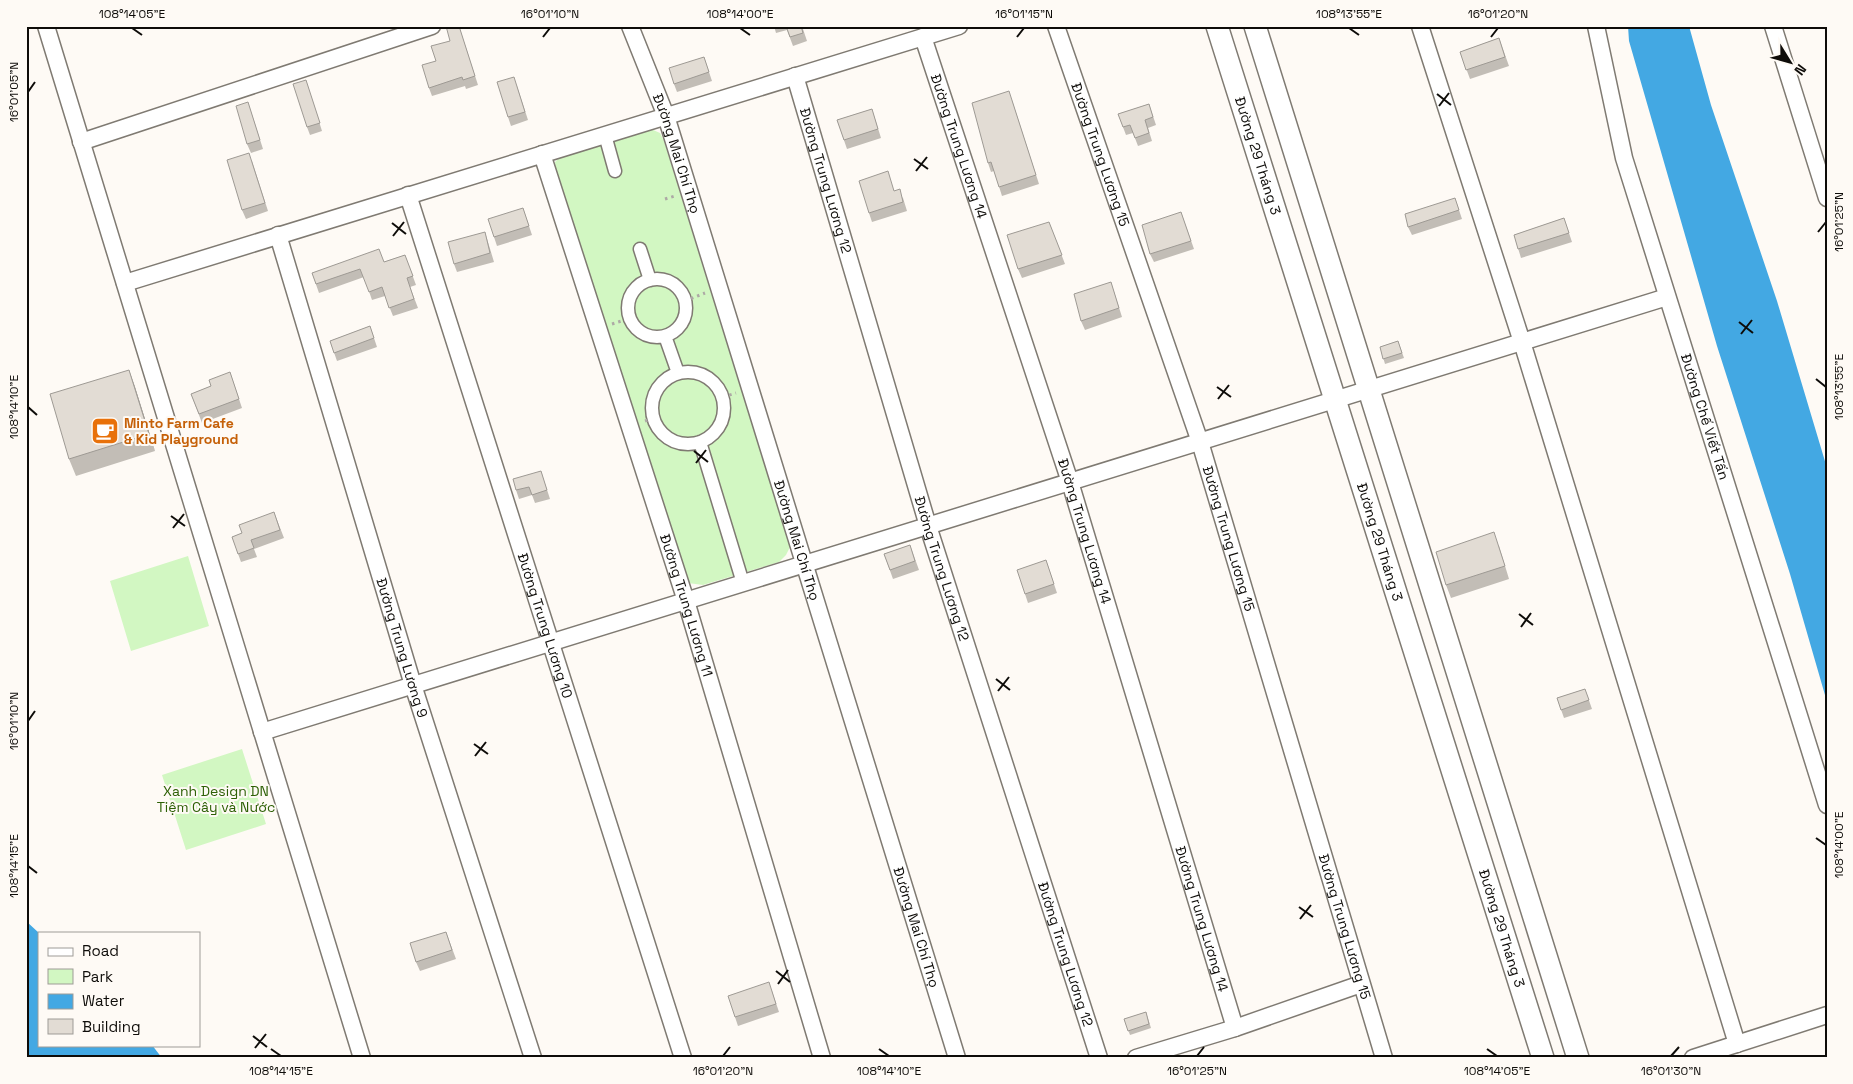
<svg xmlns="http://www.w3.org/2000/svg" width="1853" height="1084" font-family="'Space Grotesk',sans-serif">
  <rect width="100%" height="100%" fill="#fefaf5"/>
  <!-- green -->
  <path fill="#d2f7c2" d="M651,129l9,4 4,8 126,406 -4,8 -7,7 -76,23 -15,-2 -132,-407 -1,-14 9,-9z
    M188,556l21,70 -78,25 -21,-70z
    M242,749l24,75 -80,26 -24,-75z"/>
  <!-- water -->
  <path fill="#43a8e3" d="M1628,26h61l22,79 66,196 50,167v234l-37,-128 -73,-228 -88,-305z
    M26,921l13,12v112h113l10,13h-136z"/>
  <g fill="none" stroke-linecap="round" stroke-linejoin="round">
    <!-- pedestrian casing -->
    <g stroke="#7f7a72" stroke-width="15">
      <path id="pedestrian" d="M605,135l10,36
        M640,249l10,31
        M628 308a29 29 0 1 1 58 0a29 29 0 1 1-58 0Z
        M665,336l13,37
        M652 408a36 36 0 1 1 72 0a36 36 0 1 1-72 0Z
        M700,442l43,141"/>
    </g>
    <!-- minor casing -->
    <g stroke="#7f7a72" stroke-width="19">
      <g id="minor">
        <path d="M46,26l316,1032"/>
        <path id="s1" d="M630,26l36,90 291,942"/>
        <path id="s2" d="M1056,26l144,416 184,616"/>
        <path d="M1420,26l102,316 215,702"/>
        <path id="s3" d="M1596,26l28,132 203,647"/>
        <path d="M1773,26l54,172"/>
        <path id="s4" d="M923,37l147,445 165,546"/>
        <path id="s5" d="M795,76l133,450 171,532"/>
        <path d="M81,142l351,-116"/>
        <path id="s6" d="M542,154l144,447 136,457"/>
        <path id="s7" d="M408,195l275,863"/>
        <path id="s8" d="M278,235l135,450 120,373"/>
        <path d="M125,283l834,-257"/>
        <path d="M262,732l1405,-435"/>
        <path d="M1136,1058l99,-30 126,-44"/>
        <path d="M1693,1058l134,-43"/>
      </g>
    </g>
    <!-- tertiary casing -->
    <g stroke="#7f7a72" stroke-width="24">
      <g id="tertiary">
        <path id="s9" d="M1217,26l326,1032"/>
        <path d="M1255,26l323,1032"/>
      </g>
    </g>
    <!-- path -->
    <path stroke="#ada9a5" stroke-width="3" stroke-dasharray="2.5 4" stroke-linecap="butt" d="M665,199l10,-3
      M685,301l20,-8
      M612,324l19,-6
      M723,397l13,-4
      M645,421l9,-3"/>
    <!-- pedestrian -->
    <use href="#pedestrian" stroke="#fff" stroke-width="12"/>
    <!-- minor -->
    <use href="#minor" stroke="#fff" stroke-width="16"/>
    <!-- tertiary -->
    <use href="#tertiary" stroke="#fff" stroke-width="21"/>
  </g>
  <!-- wall -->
  <path fill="#c2bdb6" d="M358,26h9l-8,3z
    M459,26l19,59 -12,4 -1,-3 -33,10 -3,-8 7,-27 14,-20z
    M774,26h28l5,15 -14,5 -6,-16 -11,3z
    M1499,38l10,28 -39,13 -10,-27z
    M704,57l8,24 -35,11 -3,-8z
    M306,80l16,51 -12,4 -3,-8z
    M517,86l11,34 -17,6 -3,-9z
    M1012,100l27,84 -37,12 -8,-25 -3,1 -3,-9z
    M248,102l15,47 -12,4 -4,-9z
    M1149,104l7,21 -8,3 4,13 -14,5 -5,-13 -7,2 -8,-21z
    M872,109l9,29 -34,11 -10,-29z
    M252,161l16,50 -22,8 -4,-9z
    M895,191l8,7 4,13 -35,11 -3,-9z
    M1455,198l7,21 -50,16 -4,-8z
    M523,208l9,27 -35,11 -3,-9z
    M1181,212l13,37 -40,13 -4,-8z
    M1564,218l8,24 -51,16 -7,-23z
    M1049,222l16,42 -43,14 -4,-9z
    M485,232l9,30 -37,10 -3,-8z
    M405,255l11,30 -6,2 8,21 -25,8 -8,-20 -13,4 -8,-23 -45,16 -7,-20 72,-11z
    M1111,282l11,35 -37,13 -4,-9z
    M370,326l7,21 -40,14 -7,-20z
    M1398,341l6,17 -19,6 -5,-17z
    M129,370l6,17 20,64 -79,25 -7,-17z
    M230,372l12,36 -40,15 -11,-29 20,-8z
    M541,471l9,28 -15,4 -3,-8 -13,4 -3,-9z
    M274,512l10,26 -30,11 3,8 -16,5 -9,-25 10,-4z
    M910,545l9,25 -26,9 -9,-25z
    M1499,546l10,33 -58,19 -5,-13z
    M1046,560l11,33 -29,10 -3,-9z
    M1585,689l7,20 -28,9 -7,-20z
    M446,932l10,27 -36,12 -4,-9z
    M772,991l7,21 -41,14 -3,-9z
    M1146,1012l5,16 -21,7 -6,-16z"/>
  <!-- shaded-wall -->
  <path fill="#9e9a94" d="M129,370l6,17 20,64 -6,-17z"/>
  <!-- building -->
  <path fill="#e2dcd4" stroke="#9e9a94" d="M446,26h13l16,50 -12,4 -1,-3 -33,11 -7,-23 14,-4 -5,-15 19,-5z
    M786,26h15l2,7 -13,4z
    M1499,38l6,19 -39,13 -6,-18z
    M704,57l5,15 -35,12 -5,-16z
    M514,77l11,35 -17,5 -11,-35z
    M306,80l14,43 -13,4 -14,-43z
    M1009,91l27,84 -37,12 -8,-25 -3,1 -16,-60z
    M248,102l12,38 -13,4 -11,-38z
    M1149,104l4,13 -8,3 4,13 -14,5 -5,-13 -7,2 -5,-13z
    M872,109l6,20 -34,11 -7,-20z
    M249,153l16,50 -23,7 -15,-50z
    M888,171l6,20 6,-2 3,13 -34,11 -10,-32z
    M1455,198l4,12 -51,17 -3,-13z
    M523,208l6,18 -35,11 -6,-18z
    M1181,212l10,29 -41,13 -8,-29z
    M1564,218l5,15 -51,16 -4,-14z
    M1049,222l13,33 -44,14 -11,-34z
    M485,232l5,21 -36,11 -6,-22z
    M379,249l5,13 21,-7 8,21 -6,2 7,21 -25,9 -7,-21 -13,5 -9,-23 -44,15 -4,-11z
    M1111,282l8,26 -38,13 -7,-27z
    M370,326l4,12 -40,15 -4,-12z
    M1398,341l4,12 -19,6 -3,-12z
    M129,370l20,64 -80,25 -19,-65z
    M230,372l9,27 -40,15 -8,-20 20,-8 -2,-6z
    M541,471l6,19 -15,5 -3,-8 -13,3 -3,-11z
    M274,512l6,18 -29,10 3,8 -16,6 -6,-17 10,-4 -3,-8z
    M1494,532l11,34 -59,19 -10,-33z
    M910,545l5,16 -25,9 -6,-16z
    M1046,560l8,24 -29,10 -8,-24z
    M1585,689l4,11 -28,10 -4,-12z
    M446,932l6,18 -36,12 -6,-19z
    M769,982l7,22 -41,13 -7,-21z
    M1146,1012l3,12 -21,7 -4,-12z"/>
  <!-- ticks -->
  <path fill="none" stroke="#0e0c09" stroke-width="2" d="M132,28l10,7M740,28l10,7M1349,28l10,7M543,37l7,-9M1017,37l7,-9M1491,37l7,-9M28,92l7,-10M1437,94l14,11M1439,106l10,-13M914,159l14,10M916,171l11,-14M392,223l14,11M1818,232l8,-10M393,236l11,-14M1739,322l14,11M1741,334l11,-14M1816,379l10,8M1217,387l14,10M1218,399l11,-14M28,407l9,8M694,451l14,11M696,463l10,-13M171,516l14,10M173,528l11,-14M1519,614l14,11M1521,627l10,-14M996,679l14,11M998,691l11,-14M28,721l7,-10M474,744l14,10M475,756l11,-14M1816,838l10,7M28,866l9,7M1299,907l14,10M1300,919l11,-14M776,971l14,11M778,984l10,-14M253,1036l14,11M255,1048l11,-14M271,1049l10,7M879,1049l10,7M1487,1049l10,7M723,1056l7,-9M1197,1056l7,-9M1671,1056l8,-9"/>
  <!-- icons -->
  <defs>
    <g id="cafe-square" transform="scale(1.4375)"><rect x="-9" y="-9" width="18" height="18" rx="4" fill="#e8710a" stroke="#fefaf5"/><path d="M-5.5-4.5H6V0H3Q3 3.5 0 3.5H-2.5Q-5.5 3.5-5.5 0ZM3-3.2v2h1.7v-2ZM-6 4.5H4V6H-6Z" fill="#fff"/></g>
  </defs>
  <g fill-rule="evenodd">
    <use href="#cafe-square" x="105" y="431"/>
  </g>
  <g text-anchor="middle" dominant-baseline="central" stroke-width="4" stroke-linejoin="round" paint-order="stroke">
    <!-- street labels -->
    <g font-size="14" fill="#0e0c09" stroke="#fefaf5">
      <text stroke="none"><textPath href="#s4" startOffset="115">Đường Trung Lương 14</textPath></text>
      <text stroke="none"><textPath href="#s1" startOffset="136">Đường Mai Chí Thọ</textPath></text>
      <text stroke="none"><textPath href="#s2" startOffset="136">Đường Trung Lương 15</textPath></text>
      <text stroke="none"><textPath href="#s9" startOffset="136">Đường 29 Tháng 3</textPath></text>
      <text stroke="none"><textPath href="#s5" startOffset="109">Đường Trung Lương 12</textPath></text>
      <text stroke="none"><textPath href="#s3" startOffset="406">Đường Chế Viết Tấn</textPath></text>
      <text stroke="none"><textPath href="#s4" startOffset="520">Đường Trung Lương 14</textPath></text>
      <text stroke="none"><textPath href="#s2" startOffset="541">Đường Trung Lương 15</textPath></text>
      <text stroke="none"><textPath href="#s1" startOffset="541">Đường Mai Chí Thọ</textPath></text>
      <text stroke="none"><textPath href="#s9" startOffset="541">Đường 29 Tháng 3</textPath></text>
      <text stroke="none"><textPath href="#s5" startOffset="514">Đường Trung Lương 12</textPath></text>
      <text stroke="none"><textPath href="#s6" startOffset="474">Đường Trung Lương 11</textPath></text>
      <text stroke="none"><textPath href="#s7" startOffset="452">Đường Trung Lương 10</textPath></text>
      <text stroke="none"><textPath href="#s8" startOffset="431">Đường Trung Lương 9</textPath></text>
      <text stroke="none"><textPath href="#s4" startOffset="925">Đường Trung Lương 14</textPath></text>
      <text stroke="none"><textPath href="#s2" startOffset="946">Đường Trung Lương 15</textPath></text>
      <text stroke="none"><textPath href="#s1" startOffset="946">Đường Mai Chí Thọ</textPath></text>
      <text stroke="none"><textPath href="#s9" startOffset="946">Đường 29 Tháng 3</textPath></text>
      <text stroke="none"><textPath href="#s5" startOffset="919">Đường Trung Lương 12</textPath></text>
    </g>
    <!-- food labels -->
    <g font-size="14" font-weight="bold" fill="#c56008" stroke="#fefaf5" text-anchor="start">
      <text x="124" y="423">Minto Farm Cafe<tspan x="124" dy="16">&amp; Kid Playground</tspan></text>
    </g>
    <!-- park labels -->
    <g font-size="14" fill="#2e6006" stroke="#fefaf5">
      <text x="216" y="791">Xanh Design DN<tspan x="216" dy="16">Tiệm Cây và Nước</tspan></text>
    </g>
  </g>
  <!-- border -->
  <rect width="1853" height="1084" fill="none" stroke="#fefaf5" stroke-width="55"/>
  <!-- legend -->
  <rect x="38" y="932" width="162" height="115" fill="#fefaf5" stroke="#9e9b97"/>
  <rect x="48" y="948" width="25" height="8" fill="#ffffff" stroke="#9e9b97"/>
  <text x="82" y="956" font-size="15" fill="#0e0c09">Road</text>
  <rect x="48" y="969" width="25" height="15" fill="#d2f7c2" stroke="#9e9b97"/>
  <text x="82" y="982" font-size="15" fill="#0e0c09">Park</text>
  <rect x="48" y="994" width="25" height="15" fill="#43a8e3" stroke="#9e9b97"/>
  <text x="82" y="1006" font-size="15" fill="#0e0c09">Water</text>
  <rect x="48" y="1019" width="25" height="15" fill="#e2dcd4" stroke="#9e9b97"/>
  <text x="82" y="1032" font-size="15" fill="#0e0c09">Building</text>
  <!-- north arrow -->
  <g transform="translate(1790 62) rotate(127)" stroke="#fefaf5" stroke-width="4" paint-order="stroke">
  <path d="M0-4L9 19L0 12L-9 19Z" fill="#0e0c09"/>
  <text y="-8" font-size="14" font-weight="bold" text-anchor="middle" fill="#0e0c09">N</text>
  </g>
  <rect x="28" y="28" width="1798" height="1028" fill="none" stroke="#0e0c09" stroke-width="2"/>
  <g font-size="12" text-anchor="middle" fill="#0e0c09">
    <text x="132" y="18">108°14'05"E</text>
    <text x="550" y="18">16°01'10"N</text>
    <text x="740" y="18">108°14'00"E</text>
    <text x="1024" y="18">16°01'15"N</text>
    <text x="1349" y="18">108°13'55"E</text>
    <text x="1498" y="18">16°01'20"N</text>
    <text transform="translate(14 92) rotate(-90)" y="4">16°01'05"N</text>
    <text transform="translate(1839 222) rotate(-90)" y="4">16°01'25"N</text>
    <text transform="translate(1839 387) rotate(-90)" y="4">108°13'55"E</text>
    <text transform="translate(14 407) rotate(-90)" y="4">108°14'10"E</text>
    <text transform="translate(14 721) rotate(-90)" y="4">16°01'10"N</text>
    <text transform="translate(1839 845) rotate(-90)" y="4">108°14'00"E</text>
    <text transform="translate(14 866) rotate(-90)" y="4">108°14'15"E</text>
    <text x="281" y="1075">108°14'15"E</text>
    <text x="723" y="1075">16°01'20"N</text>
    <text x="889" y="1075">108°14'10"E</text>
    <text x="1197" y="1075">16°01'25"N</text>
    <text x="1497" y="1075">108°14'05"E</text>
    <text x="1671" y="1075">16°01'30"N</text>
  </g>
</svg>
